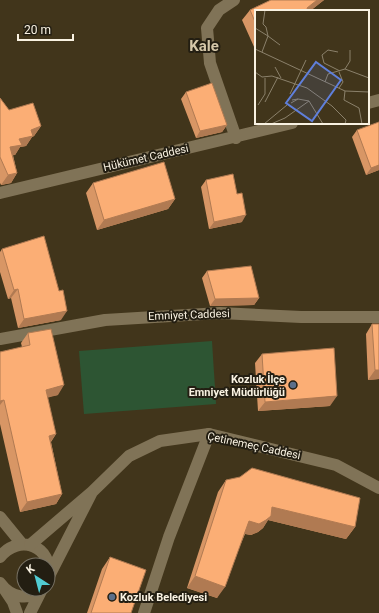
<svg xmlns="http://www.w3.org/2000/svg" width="379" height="613" font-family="Roboto,sans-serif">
  <rect width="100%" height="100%" fill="#41351b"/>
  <!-- green -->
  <path fill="#2d5533" d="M212,341l4,63 -132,10 -5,-63z"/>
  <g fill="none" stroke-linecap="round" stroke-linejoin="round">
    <!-- minor -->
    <path stroke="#807357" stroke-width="12" d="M234,0l-15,10 -12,18 3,35 26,75
      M368,103l11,-3
      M0,193l292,-70
      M0,339l105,-19 115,-7 81,4h78"/>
    <!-- tertiary -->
    <path stroke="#807357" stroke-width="12" d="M0,517l22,27
      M0,557c19,-24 54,-11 48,20
      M0,583c10,14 28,19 41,6
      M5,590l8,12 4,11
      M30,613l12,-24
      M144,613l25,-76 40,-103"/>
    <!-- secondary -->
    <path stroke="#807357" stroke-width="12" d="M92,492l37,-36 31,-15 49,-7 127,31 43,23
      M30,545l62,-53 -44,86"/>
  </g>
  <!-- wall -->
  <path fill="#d89665" d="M271,0h53l-14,11h-54v38h-1l-13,-29 8,-10z
    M186,92l41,33 -5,7 -26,6 -15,-39z
    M0,98l9,12 32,16 -7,10 -2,1 -6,9 -6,1 -5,8h-2l4,18 -6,10 -10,2 -1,-2z
    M357,130l22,40 -13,5 -14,-38z
    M206,180l36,42 -33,7 -8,-42z
    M93,183l82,16 -7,10 -71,21 -11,-37z
    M2,249l59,71 -43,8 -7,-30 -3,1 -8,-27v-20z
    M207,271l52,27 -5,7 -44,1 -8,-28z
    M372,324h7v55l-11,1 -2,-46z
    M28,333l30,62 -11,2 9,37 -5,8 11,52 -6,10 -36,8 -20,-88v-72l22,-5 -1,-4z
    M262,354l68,52 -72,5 -3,-48z
    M226,480l129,47 -9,12 -78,-19 -5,8 -5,4 -7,3 -6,-1 -28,64 -30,-10 31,-96z
    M110,557l21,56h-44l15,-44z"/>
  <!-- shaded-wall -->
  <path fill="#b07a52" d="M317,0h7l-14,11h-5l2,-3z
    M227,125l-5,7 -26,6 4,-7z
    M41,126l-7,10 -2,1 -6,9 -6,1 -5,8 -11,2 6,-10 9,-8 12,-9z
    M379,165v5l-13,5 5,-7z
    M17,173l-6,10 -10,2 7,-10z
    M175,199l-7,10 -71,21 7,-10z
    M246,215l-4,7 -33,7 5,-7z
    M18,289l-7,9 -3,1 6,-9z
    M259,298l-5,7 -44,1 5,-7z
    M67,311l-6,9 -43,8 6,-9z
    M375,370h4v9l-11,1z
    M64,385l-6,10 -19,5 7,-10z
    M337,396l-7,10 -72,5 7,-9z
    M4,400l-4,5v-4z
    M56,434l-7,10v-8z
    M62,494l-6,10 -36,8 7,-10z
    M272,507l83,20 -9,12 -78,-19 -5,8 -5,4 -7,3 -10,-2 8,-12z
    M195,576l30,11 -8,11 -30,-10z"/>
  <!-- building -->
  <path fill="#fbae75" stroke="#b07a52" d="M271,0h46l-10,8 1,3h-52v13l-6,-14z
    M212,83l15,42 -27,6 -14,-39z
    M0,98l9,12 24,-7 8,23 -10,4 2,6 -14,3 3,6 -12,2 7,26 -9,2 -8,-18z
    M379,122v43l-8,3 -14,-38z
    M164,162l11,37 -71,21 -11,-37z
    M233,174l4,20 5,-1 4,22 -32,7 -8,-42z
    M44,236l15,55 4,-1 4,21 -43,8 -6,-30 -4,1 -12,-41z
    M251,266l8,32 -44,1 -8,-28z
    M372,324h7v46h-4z
    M51,329l13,56 -18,5 10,44 -7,2 13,58 -35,8 -23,-102 -4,1v-49l30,-7 -2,-12z
    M334,348l3,48 -72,6 -3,-48z
    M252,468l108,30 -5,29 -83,-20 -1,9 -5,4 -7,4 -10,-3 -24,66 -30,-11 31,-96 14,-3z
    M110,557l36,13 -15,43h-40z"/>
  <!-- markers -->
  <g fill="#5c6f8a" stroke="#231e12" stroke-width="1.5">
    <circle cx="293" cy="385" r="4"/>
    <circle cx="112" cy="597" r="4"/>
  </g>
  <g text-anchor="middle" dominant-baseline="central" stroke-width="4" stroke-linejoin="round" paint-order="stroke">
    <!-- street labels -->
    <g font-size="11" fill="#f9f2e2" stroke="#231e12">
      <text transform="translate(146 158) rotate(-13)">Hükümet Caddesi</text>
      <text transform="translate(189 315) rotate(-2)">Emniyet Caddesi</text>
      <text transform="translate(254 446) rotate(12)">Çetinemeç Caddesi</text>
    </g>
    <!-- poi labels -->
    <g font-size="11" font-weight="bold" fill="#f9f2e2" stroke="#231e12" text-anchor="end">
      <text x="285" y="379">Kozluk İlçe<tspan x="285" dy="13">Emniyet Müdürlüğü</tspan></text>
      <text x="120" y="597" text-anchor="start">Kozluk Belediyesi</text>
    </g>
    <!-- district labels -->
    <g font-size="15" font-weight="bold" fill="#d5c7a9" stroke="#231e12">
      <text x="204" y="46">Kale</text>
    </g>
  </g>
  <!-- overview -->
  <g transform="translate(255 10)">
    <rect width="114" height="114" fill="#41351b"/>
    <path fill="none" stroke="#8b816b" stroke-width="1" d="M10,0l-2,14 3,3 2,9 12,9M0,18l13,8 -6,16M0,39l90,42 24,1M83,42l-10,-2 -6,5 2,8 16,8M20,57l6,11M90,59l5,-8v-11M0,62l7,5 10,-1 35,12 25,18 14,14 -1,4M70,72l3,-8 17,-5 24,9M84,78l4,-6 -4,-10M90,81l-1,9 15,8 3,16M35,84l16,-34M43,89l11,2 14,23M10,92l13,-25M36,93l7,-4 -6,1M3,95l7,-11v-16M9,114l23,-19M16,114l14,-6 24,-17"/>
    <path fill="#5f7fdb" fill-opacity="0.15" stroke="#5f7fdb" stroke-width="2" d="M61,52l25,18 -29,41 -26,-18z"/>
    <rect width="114" height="114" fill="none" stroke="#f9f2e2" stroke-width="2"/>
  </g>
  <!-- north arrow -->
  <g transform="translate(36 577) rotate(324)"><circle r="19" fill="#231e12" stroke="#797365"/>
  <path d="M0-3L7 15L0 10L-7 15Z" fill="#51ccd3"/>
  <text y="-6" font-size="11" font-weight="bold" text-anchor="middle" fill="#f9f2e2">K</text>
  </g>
  <!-- scale -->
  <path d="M18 34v6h55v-6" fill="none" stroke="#f9f2e2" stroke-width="2"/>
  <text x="24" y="34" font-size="12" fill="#f9f2e2" stroke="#231e12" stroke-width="3" paint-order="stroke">20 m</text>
</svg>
